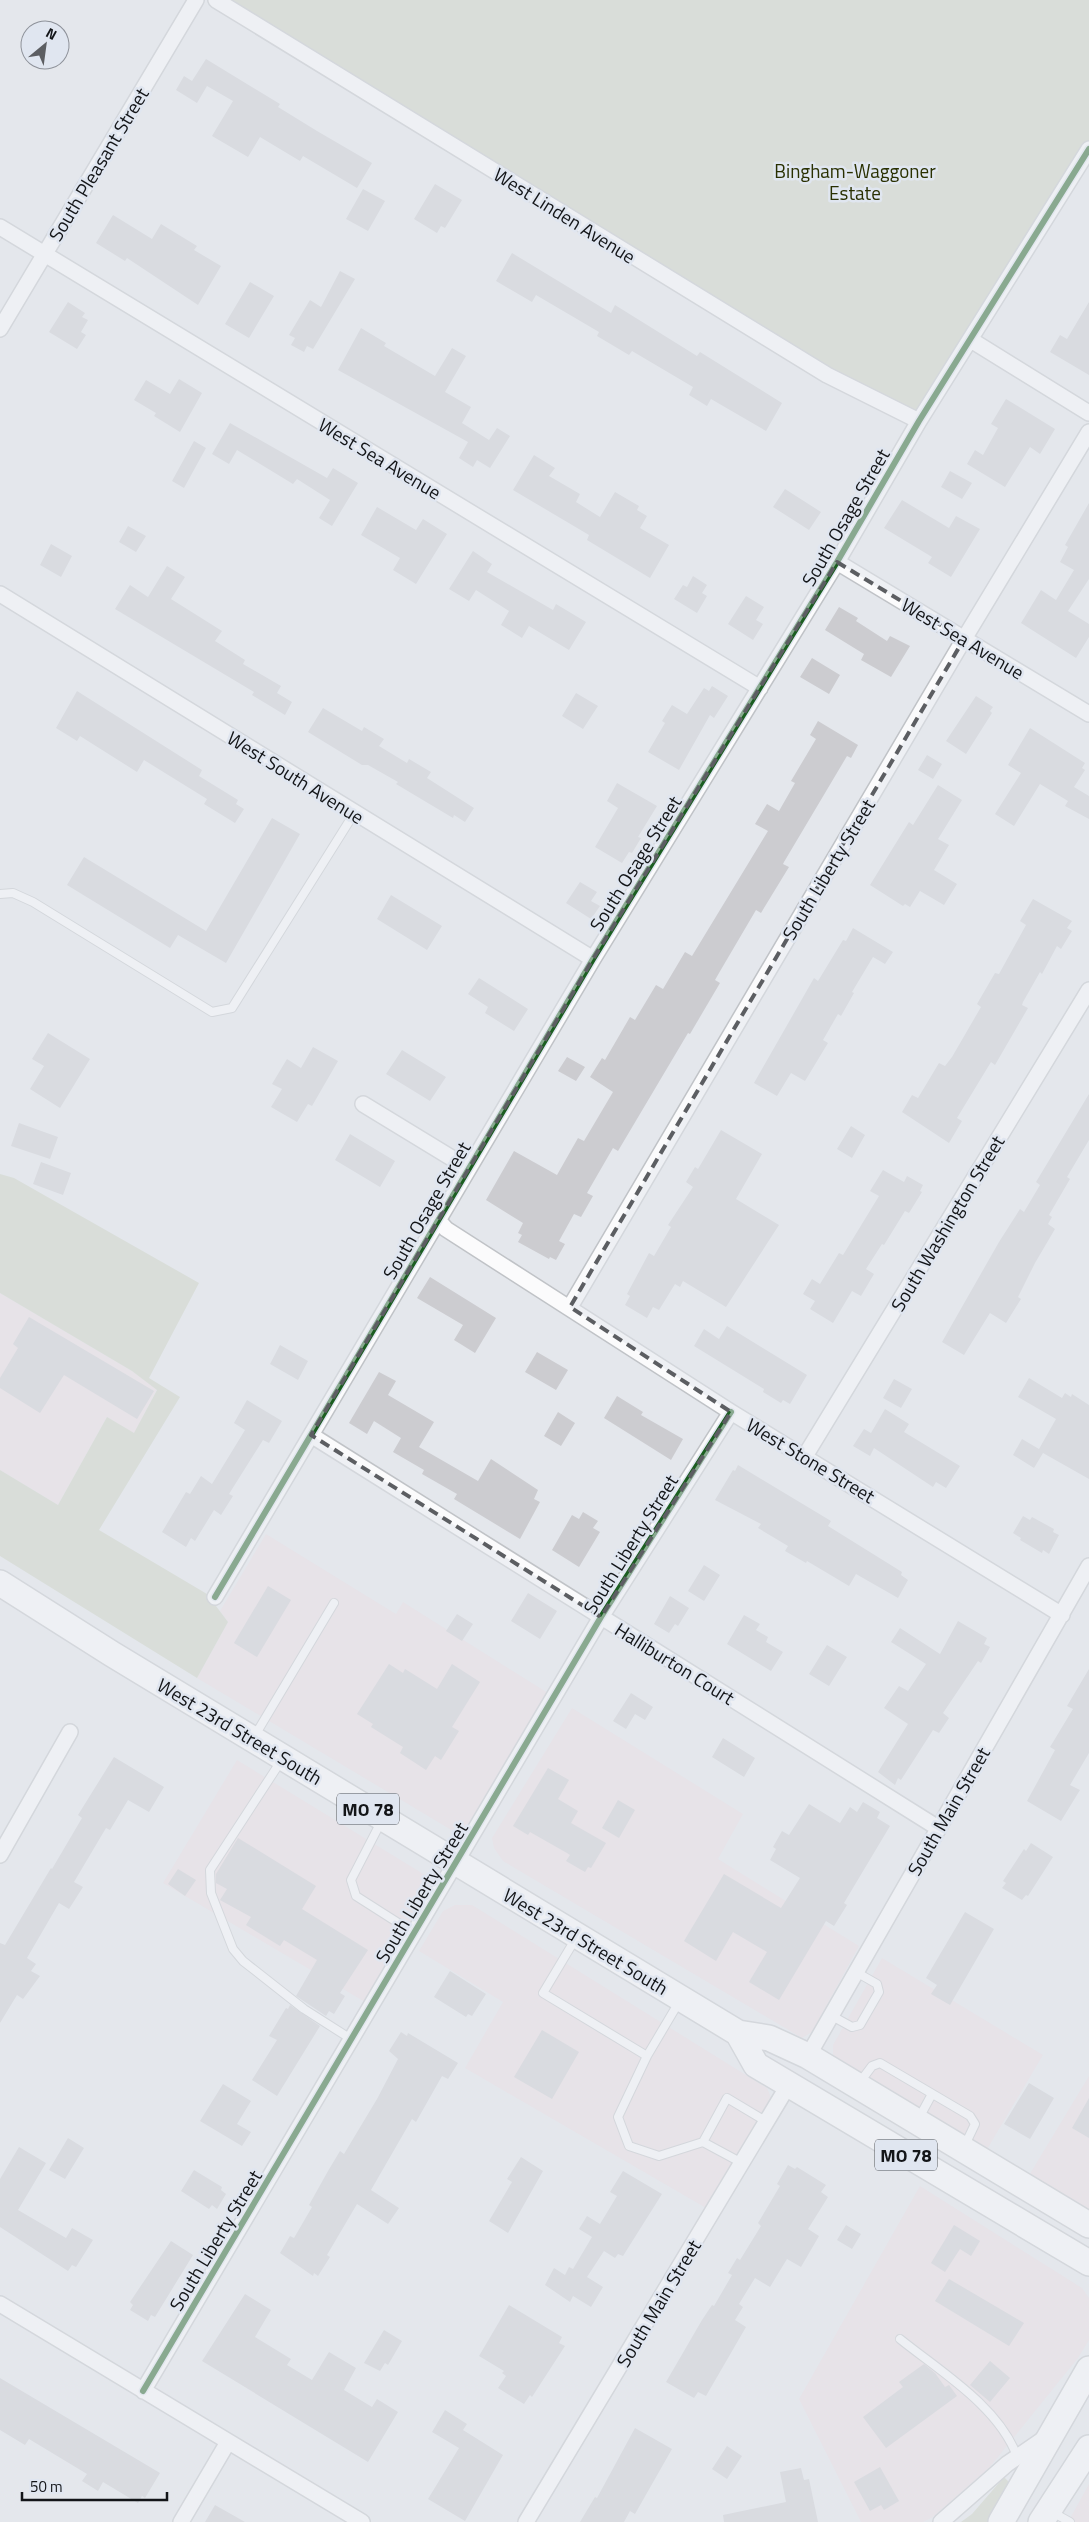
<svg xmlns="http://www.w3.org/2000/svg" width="1089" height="2522" font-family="'Titillium Web',sans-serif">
  <rect width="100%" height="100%" fill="#e4e7ec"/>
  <!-- commercial -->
  <path fill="#eadde2" d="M0,1293l132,78 25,18 -23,45 -27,-17 -49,88 -58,-35z
    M266,1534l130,80 7,-12 145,91 -83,136 -12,2 -256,-153 31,-56 -8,-11z
    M572,1708l171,106 -25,45 141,87 -47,86 -10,6 -299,-177 -9,-13 -2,-10z
    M237,1760l193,118 1,11 -66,113 -202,-119z
    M455,1905h17l295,183 4,10 -65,110 -241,-140 38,-66 -84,-51 24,-40z
    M882,1958l161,97 -57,96 -153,-95v-11z
    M1089,2076v136l-61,-35z
    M920,2186l162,102 7,10v42l-11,18 -89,110 -56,49 -10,5h-62l-62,-123z
    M1089,2484v38h-21z"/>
  <!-- green -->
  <path fill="#ccd1c1" d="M216,0h873v145l-170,276 -92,-46z
    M0,1174l14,4 185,105 -50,95 31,19 -81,133 108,64 21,28 -31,56 -197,-122v-86l58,35 49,-88 27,16 23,-43 -25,-19 -132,-78z
    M1004,2477l6,6 -22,39h-27l11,-8z"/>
  <!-- building -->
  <path fill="#ccccd0" d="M206,59l74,45 -2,3 39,24 55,32 -15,25 -54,-32 -3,5 -40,-24 -12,20 -36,-21 21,-35 -26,-15 -10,17 -21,-13 8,-14 8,5z
    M435,184l27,16 -17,28 -4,-2 -4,7 -23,-14z
    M363,189l22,12 -17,30 -22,-12z
    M113,215l39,24 9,-15 36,22 -3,4 27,16 -23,39 -71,-47 -2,3 -29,-18z
    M512,253l99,60 4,-8 82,51 3,-4 82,51 -16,28 -55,-32 -4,7 -18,-11 4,-8 -61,-36 -3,4 -32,-19 2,-4 -63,-37 -4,7 -36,-21z
    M340,271l15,8 -42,70 -6,-3 -3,6 -13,-7 4,-7 -6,-3 21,-35 11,7z
    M250,282l24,14 -25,42 -24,-14z
    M68,302l17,11 -3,4 6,3 -7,12 5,3 -9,14 -28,-17z
    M1089,302v73l-39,-23 10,-17 7,4z
    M361,328l25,15 -2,3 51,30 17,-28 14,8 -21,36 26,15 -9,16 27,17 8,-12 13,8 -20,32 -13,-8 -4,7 -14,-9 9,-16 -130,-72z
    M179,379l23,14 -22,39 -26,-16 2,-3 -22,-13 12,-20 24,14z
    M1006,399l49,30 -15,25 -10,-7 -25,40 -38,-23 8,-14 8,5 15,-27 -7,-4z
    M230,423l97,55 6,-10 25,15 -26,43 -13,-8 11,-18 -33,-21 -4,5 -56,-34 -8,14 -17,-10z
    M194,441l12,7 -22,40 -12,-7z
    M534,455l21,13 -6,8 31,18 -4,8 24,15 15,-25 24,14 -2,4 10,6 -7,12 29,17 -19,33 -63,-38 2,-5 -76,-45z
    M950,471l22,12 -10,16 -21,-12z
    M785,489l36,23 -12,18 -36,-23z
    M902,500l47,28 7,-12 24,13 -29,48 -23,-14 4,-6 -48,-29z
    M1089,503v76l-21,32 21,13v13l-13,21 -55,-35 20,-33 15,10 18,-30 -14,-8 8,-15 -3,-2z
    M377,507l39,23 7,-11 24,15 -31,50 -23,-14 7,-12 -39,-23z
    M128,526l18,10 -10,16 -17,-10z
    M51,544l21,12 -11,21 -21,-12z
    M473,551l19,13 -5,8 66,38 3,-6 30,18 -17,28 -40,-24 -7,12 -21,-13 8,-14 -33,-21 -7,11 -20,-12z
    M167,566l18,11 -14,22 51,32 -7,10 30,19 -2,4 38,22 -4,7 15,9 -7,13 -33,-20 2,-3 -139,-83 15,-24 18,12z
    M693,576l14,9 -5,8 5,3 -10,17 -23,-14 9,-14 4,2z
    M746,596l18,11 -8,13 7,4 -10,16 -25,-16z
    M839,607l19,11 -2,3 31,20 3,-5 20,10 -19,31 -30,-17 3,-6 -39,-24z
    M812,658l28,17 -11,19 -29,-17z
    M712,686l16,10 -14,22 -4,-3 -31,55 -31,-18 17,-29 -3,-2 10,-16 15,9 17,-26 5,3z
    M77,691l125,79 -3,6 39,24 -2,4 8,5 -9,14 -31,-19 3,-5 -63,-39 -7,12 -57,-36 -3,5 -21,-13z
    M576,693l22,13 -15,23 -21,-13z
    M976,696l17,11 -3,4 2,2 -26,41 -20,-13z
    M323,708l39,23 2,-4 20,12 -5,7 28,17 2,-4 22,13 -4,6 47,30 -9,14 -11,-7 -1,3 -57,-34 2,-2 -30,-17h-6l-54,-33z
    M818,721l40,24 -7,13 -4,-2 -63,106 -1,2 6,3 -28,46 -5,-3 -37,63 -4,7 5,3 -30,51 -2,-1 -70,118 -5,-3 -26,45 6,3 -12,21 -7,-3 -15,27 6,3 -9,16 -6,-3 -1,2 -31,-17 4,-7 -4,-2 5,-10 -37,-23 28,-49 43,24 21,-37 6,3 29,-49 -23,-15 12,-19 3,2 25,-43 5,3 21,-35 7,4 22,-37 7,4 76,-125 -13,-7 12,-20 12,7 16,-28 -4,-2 25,-42 -6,-4z
    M1030,728l55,35 -3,5 3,2 -11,17 15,9v23l-24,-13 3,-5 -28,-17 -26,42 -19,-12 26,-41 -13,-8z
    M927,755l15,9 -9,15 -15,-9z
    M617,783l40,23 -19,31 3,1 -9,15 -3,-1 -7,11 -27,-16 23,-39 -11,-7z
    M938,785l24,15 -24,39 11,6 -15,25 23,14 -13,21 -24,-14 -10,16 -5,-3 -2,2 -33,-21 39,-63 4,3z
    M272,818l28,16 -74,129 -48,-28 -8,13 -103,-63 17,-28 122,74z
    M580,882l17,10 -6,9 9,5 -9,13 -25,-16z
    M391,895l51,31 -15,24 -50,-31z
    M1033,899l39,22 -5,7 5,3 -11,18 -4,-3 -15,28 -2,-2 -17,30 -1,3 6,3 -33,57 -4,-3 -34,56 5,3 -13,22 -47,-31 10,-17 6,3 21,-35 6,3 7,-9 29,-50 -4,-3 18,-31 4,1 27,-49 -6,-4z
    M853,928l40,24 -8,12 -12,-7 -21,35 2,1 -13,23 -3,-2 -15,26 5,3 -23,38 -14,-8 -14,23 -23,-13 60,-105 4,3 25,-41 3,1z
    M479,978l49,31 -14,22 -29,-18 3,-6 -20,-13z
    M48,1033l42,26 -30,49 -30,-19 14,-23 -12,-7z
    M313,1047l25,14 -26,45 -4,-2 -11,18 -26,-15 11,-18 -10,-5 15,-25 14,9z
    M402,1050l44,27 -16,24 -44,-27z
    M567,1057l18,10 -9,14 -18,-10z
    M1089,1094v46l-22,37 3,2 -21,36 3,2 -4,7 7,5 -20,34 -17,34 3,2 -15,24 -16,-10 -26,42 -22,-13 57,-100 21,-33 4,3 16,-27 -4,-3z
    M19,1123l39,14 -8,22 -39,-13z
    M851,1126l14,9 -13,23 -15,-9z
    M721,1130l41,24 -26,45 43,26 -53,82 -43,-26 -3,6 -5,-3 -16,26 -6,-3 -6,11 -22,-13 5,-9 -3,-2 22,-41 5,3 17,-29 -3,-2 25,-38 -7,-5 9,-15 3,2z
    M350,1134l45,27 -15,26 -45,-27z
    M41,1162l30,11 -8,22 -30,-11z
    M883,1170l21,12 3,-6 16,9 -3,6 2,1 -13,21 -4,-2 -21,34 -2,-1 -16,25 8,5 -13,22 -9,-5 -19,32 -23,-14 5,-8 -12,-7 9,-15 8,5 19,-31 4,2 36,-59 -9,-5z
    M430,1277l66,41 -21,35 -21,-13 9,-15 -46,-27z
    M29,1317l125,74 -17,28 -73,-44 -24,38 -40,-25v-10l18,-30 -5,-4z
    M727,1326l80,49 -17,29 -7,-4 -2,3 -18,-11 1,-3 -70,-43 10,-17 15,10z
    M280,1345l28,16 -10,19 -28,-16z
    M537,1352l31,18 -12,20 -31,-18z
    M379,1372l17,9 -8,14 46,27 -15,25 59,34 13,-22 47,31 -4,9 6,3 -20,37 -66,-40 3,-5 -35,-20 2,-4 -31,-18 8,-14 -27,-17 -7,13 -18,-11z
    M1029,1378l33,20 3,-5 6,4 1,-3 17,11v74l-46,-26 -9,15 -21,-13 9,-16 17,10 17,-30 -38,-22z
    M894,1379l18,10 -11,19 -18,-10z
    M617,1396l26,16 -2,3 42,24 -12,21 -67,-42z
    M247,1400l35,21 -13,22 -6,-3 -34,54 4,2 -12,19 -7,-5 -19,31 -4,-3 -5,9 -24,-15 24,-40 4,2 11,-18 11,8 33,-54 -11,-7z
    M885,1409l24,15 -5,8 56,34 -14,22 -10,-6 -3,5 -59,-39 -4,8 -17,-10 11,-17 7,4z
    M558,1412l17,11 -14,23 -17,-10z
    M738,1465l93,56 -3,5 74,46 -1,3 7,5 -10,18 -42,-24 -7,12 -42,-25 -1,2 -21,-12 3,-5 -30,-18 3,-4 -46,-24 18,-30 2,1z
    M583,1512l15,9 -5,7 7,4 -21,35 -27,-17 20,-35 7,4z
    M1023,1516l7,4 2,-3 22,12 -1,3 6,3 -10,19 -6,-4 -1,3 -22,-13 1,-2 -8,-5z
    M704,1565l16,10 -16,26 -16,-10z
    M268,1586l23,14 -34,57 -23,-14z
    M528,1593l29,18 -17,28 -29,-18z
    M670,1596l19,12 -11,18 -3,-2 -6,9 -15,-9z
    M457,1614l16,10 -11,17 -16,-10z
    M744,1615l16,9 -4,6 12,7 -2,5 17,10 -12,19 -44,-27z
    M958,1621l29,17 -3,6 6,3 -9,16 -3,-2 -35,52 6,5 -10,15 -6,-3 -32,50 -3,-2 -3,7 -17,-13 30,-48 -24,-16 15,-22 9,5 18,-27 -35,-22 9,-14 40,26z
    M827,1645l20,12 -18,29 -20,-12z
    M389,1664l14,9 2,-4 32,20 15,-25 28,18 -28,45 7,4 -18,29 -6,-4 -9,14 -26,-17 3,-6 -32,-20 2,-3 -16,-10z
    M1089,1669v84l-19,32 10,5 -19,31 -34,-20 28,-51 -5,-3 23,-38 -6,-3z
    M631,1693l22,14 -8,13 -10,-6 -9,15 -13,-8z
    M723,1738l32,20 -11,19 -32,-20z
    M114,1757l50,30 -15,25 -21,-12 -18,30 -4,-2 -32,54 9,5 -14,22 -10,-6 -32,55 9,6 -5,7 9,5 -17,23 -6,-4 -17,28v-80l5,2 46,-77 1,1 30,-51 -4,-3z
    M548,1768l21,12 -11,19 20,12 -7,12 35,20 -15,25 -3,-1 -3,5 -19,-11 4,-6 -3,-2 -37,-21 -2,3 -15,-9z
    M618,1800l17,10 -16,28 -17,-10z
    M863,1802l17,10 -3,6 13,8 -46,77 3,2 -13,21 -8,-5 -47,79 -30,-18 18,-30 -34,-20 -17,29 -32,-20 40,-67 57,34 19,-30 -30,-18 6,-11 -3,-2 9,-16 7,4 20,-31 31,19 10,-16 7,5z
    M238,1838l78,48 -14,23 66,41 -28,43 5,3 -11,18 -5,-3 -3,5 -30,-20 21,-36 -33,-20 -4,6 -34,-21 5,-8 -31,-17 7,-11 -11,-6v-9z
    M1031,1843l22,14 -25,39 -2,-1 -4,5 -20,-12 4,-5 -3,-2 21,-32 2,2z
    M178,1869l18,11 -11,16 -17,-12z
    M965,1912l29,17 -44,76 -19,-11 6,-9 -11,-7z
    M450,1971l36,23 -14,22 -4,-2 -2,3 -32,-20z
    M290,2005l30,21 -43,70 -25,-16 25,-40 -8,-4 17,-28 2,1z
    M542,2030l37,22 -27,47 -38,-22z
    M401,2032l6,4 1,-3 50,30 -10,16 -6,-3 -26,46 -4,-3 -41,71 28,18 -11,16 -31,-20 -30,51 3,2 -12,19 -4,-3 -1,3 -33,-23 10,-17 4,2 18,-31 -3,-2 19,-34 12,-20 4,3 33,-55 21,-40 -9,-8z
    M1029,2083l25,15 -24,41 -26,-15z
    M223,2084l28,17 -14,23 14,8 -9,14 -42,-25z
    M1089,2098v40l-17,-10z
    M68,2138l16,10 -19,31 -16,-9z
    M19,2147l27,16 -28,47 48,28 6,-10 21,12 -17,27 -4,-2 -4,6 -68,-44v-48z
    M521,2157l22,14 -35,62 -19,-12 23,-39 -5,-3z
    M788,2165l7,4 2,-2 29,18 -5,7 7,5 -20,32 11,7 -18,31 -14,-8 -17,28 -15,-9 -16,26 4,3 -8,13 11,7 -40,69 -8,-4 -4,6 -28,-16 36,-62 10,-15 2,1 18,-31 -4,-2 9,-15 3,2 21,-34 -3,-3 22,-37 -3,-2z
    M194,2170l28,17 -1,3 5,4 -9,15 -5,-4 -3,4 -28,-18z
    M623,2171l39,23 -39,62 -5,-2 -3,4 -11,-7 -17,26 16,10 -12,20 -18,-11 -3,6 -25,-17 9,-17 11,7 4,-8 4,2 19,-32 -13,-8 8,-13 13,8 17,-28 -7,-4z
    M846,2225l15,9 -9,15 -15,-9z
    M954,2225l26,16 -9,15 -11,-7 -15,23 -14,-9z
    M171,2241l22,14 -38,62 -4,-2 -3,6 -18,-11 3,-5 -3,-3z
    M949,2279l75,44 -15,23 -74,-45z
    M245,2294l26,16 -16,27 36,22 -4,6 25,15 17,-28 27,16 -12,22 28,17 5,-8 21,13 -30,50 -166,-101z
    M509,2305l53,32 -3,6 6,3 -33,51 -2,-2 -6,9 -26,-16 8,-12 -4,-3 2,-2 -25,-15z
    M384,2330l18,11 -14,24 -3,-2 -5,8 -16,-8z
    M990,2361l20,17 -20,24 -20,-17z
    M924,2364l11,9 10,14 4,-2 8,11 -71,52 -23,-31 40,-30 -4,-5z
    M0,2378l160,95 -15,25 -3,-2 -4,7 -35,-21 -5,9 -16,-10 5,-7 -58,-35 -4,6 -25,-15z
    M445,2410l22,14 -4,6 40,25 -38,66 -37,-22 31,-51 -27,-16z
    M635,2428l37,21 -37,65 -5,-3 -6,11h-44l15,-25 2,1z
    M727,2446l15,10 -15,23 -15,-10z
    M880,2467l19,34 -15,9 -3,-5 -11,6 -16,-29z
    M801,2468l3,12 5,-1 9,43h-94l-1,-7 63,-13 -6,-30z
    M215,2505l30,17h-40z"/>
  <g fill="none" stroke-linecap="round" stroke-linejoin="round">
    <!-- service casing -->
    <g stroke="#c0c3c7" stroke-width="10">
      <path id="service" d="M0,894l13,-1 20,9 179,110 20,-4 123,-196
        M254,1737l80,-134
        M281,1761l-71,109 1,23 22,56 10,12 61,48 47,30
        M381,1822l-30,58 5,16 58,37
        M576,1938l-33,55 104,63 32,-54
        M832,2016l20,11 8,-2 19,-33 -2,-8 -21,-12
        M647,2056l-29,61 11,29 30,10 44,-14
        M860,2082l12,-16 8,-3 90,53 5,8 -10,21
        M919,2118l13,-24
        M742,2163l-39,-21 24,-44 40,24
        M900,2339c41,33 98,67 117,117
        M1052,2512l18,10"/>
    </g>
    <!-- minor casing -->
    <g stroke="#c0c3c7" stroke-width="18">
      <path id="minor" d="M216,0l611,375 92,46
        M0,227l760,461
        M0,329l196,-329
        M971,340l118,73
        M837,562l252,152
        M0,594l593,365
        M363,1104l105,64
        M438,1220l8,9 285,183 331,203
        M570,1307l394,-668 125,-207
        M311,1435l627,393
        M805,1456l284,-466
        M215,1597l378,-638 244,-397 82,-141 170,-272
        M0,1855l70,-123
        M808,2056l281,-490
        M0,2304l362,218
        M143,2391l458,-774 130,-205
        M181,2522l47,-80
        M526,2522l263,-438
        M941,2522l66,-58 38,-26"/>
    </g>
    <!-- primary casing -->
    <g stroke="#c0c3c7" stroke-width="28">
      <path id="primary" d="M0,1583l112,71 626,379 31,5 39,18 281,169
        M738,2033l18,32 333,198
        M1001,2522l88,-153
        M1041,2522l48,-74"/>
    </g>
    <!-- service -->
    <use href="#service" stroke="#fbfbfc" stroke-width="8"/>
    <!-- minor -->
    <use href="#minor" stroke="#fbfbfc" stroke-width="15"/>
    <!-- primary -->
    <use href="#primary" stroke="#fbfbfc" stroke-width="25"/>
    <!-- cycleway casing -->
    <g stroke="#e0e6f0" stroke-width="9">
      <path id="cycleway" d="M215,1597l378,-638 244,-397 82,-141 170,-272
        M143,2391l458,-774 130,-205"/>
    </g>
    <!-- cycleway -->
    <use href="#cycleway" stroke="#1b5e20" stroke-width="6"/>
  </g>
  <!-- marked area -->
  <path d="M0 0H1089V2522H0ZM837,562l127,77 -394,668 161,105 -130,205 -290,-182 282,-476z" fill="#e4e7ec" fill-opacity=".55" fill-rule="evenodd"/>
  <path fill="none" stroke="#5c5e62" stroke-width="4" stroke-dasharray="10 6" stroke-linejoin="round" d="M837,562l127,77 -394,668 161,105 -130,205 -290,-182 282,-476z"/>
  <g text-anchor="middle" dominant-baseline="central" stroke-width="5" stroke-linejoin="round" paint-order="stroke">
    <!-- shield labels -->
    <g fill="#e0e6f0" stroke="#505459" stroke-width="1">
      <rect x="337" y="1793.5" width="62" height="31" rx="4"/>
      <rect x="875" y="2139.5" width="62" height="31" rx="4"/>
    </g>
    <g font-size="18" font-weight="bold" fill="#131518">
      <text x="368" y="1809">MO 78</text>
      <text x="906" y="2155">MO 78</text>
    </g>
    <!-- street labels -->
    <g font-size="19" fill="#131518" stroke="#e0e6f0">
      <text transform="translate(98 164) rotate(-59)">South Pleasant Street</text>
      <text transform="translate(565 215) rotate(32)">West Linden Avenue</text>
      <text transform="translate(380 458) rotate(31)">West Sea Avenue</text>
      <text transform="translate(845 517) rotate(-60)">South Osage Street</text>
      <text transform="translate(963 638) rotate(31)">West Sea Avenue</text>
      <text transform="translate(296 777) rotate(32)">West South Avenue</text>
      <text transform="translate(635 863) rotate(-58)">South Osage Street</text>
      <text transform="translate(828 869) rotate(-59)">South Liberty Street</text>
      <text transform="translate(426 1210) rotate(-60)">South Osage Street</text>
      <text transform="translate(947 1223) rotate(-59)">South Washington Street</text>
      <text transform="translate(811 1460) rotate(31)">West Stone Street</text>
      <text transform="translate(630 1544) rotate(-58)">South Liberty Street</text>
      <text transform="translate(675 1663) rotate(32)">Halliburton Court</text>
      <text transform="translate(240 1731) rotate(31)">West 23rd Street South</text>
      <text transform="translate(948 1811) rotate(-60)">South Main Street</text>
      <text transform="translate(421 1892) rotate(-59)">South Liberty Street</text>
      <text transform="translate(586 1941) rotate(31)">West 23rd Street South</text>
      <text transform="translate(215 2240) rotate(-59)">South Liberty Street</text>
      <text transform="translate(658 2303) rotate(-59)">South Main Street</text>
    </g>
    <!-- park labels -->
    <g font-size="19" fill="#293001" stroke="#e0e6f0">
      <text x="855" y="170">Bingham-Waggoner<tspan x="855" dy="22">Estate</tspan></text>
    </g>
  </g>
  <!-- north arrow -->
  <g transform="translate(45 45) rotate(29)"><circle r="24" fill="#e0e6f0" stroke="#8e929a"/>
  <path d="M0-4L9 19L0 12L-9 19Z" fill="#5c5e62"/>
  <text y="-8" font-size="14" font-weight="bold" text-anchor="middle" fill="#131518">N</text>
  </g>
  <!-- scale -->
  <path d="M22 2492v8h145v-8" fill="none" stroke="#131518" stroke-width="2.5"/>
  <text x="30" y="2492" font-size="15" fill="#131518" stroke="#e0e6f0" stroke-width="4" paint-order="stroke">50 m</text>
</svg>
